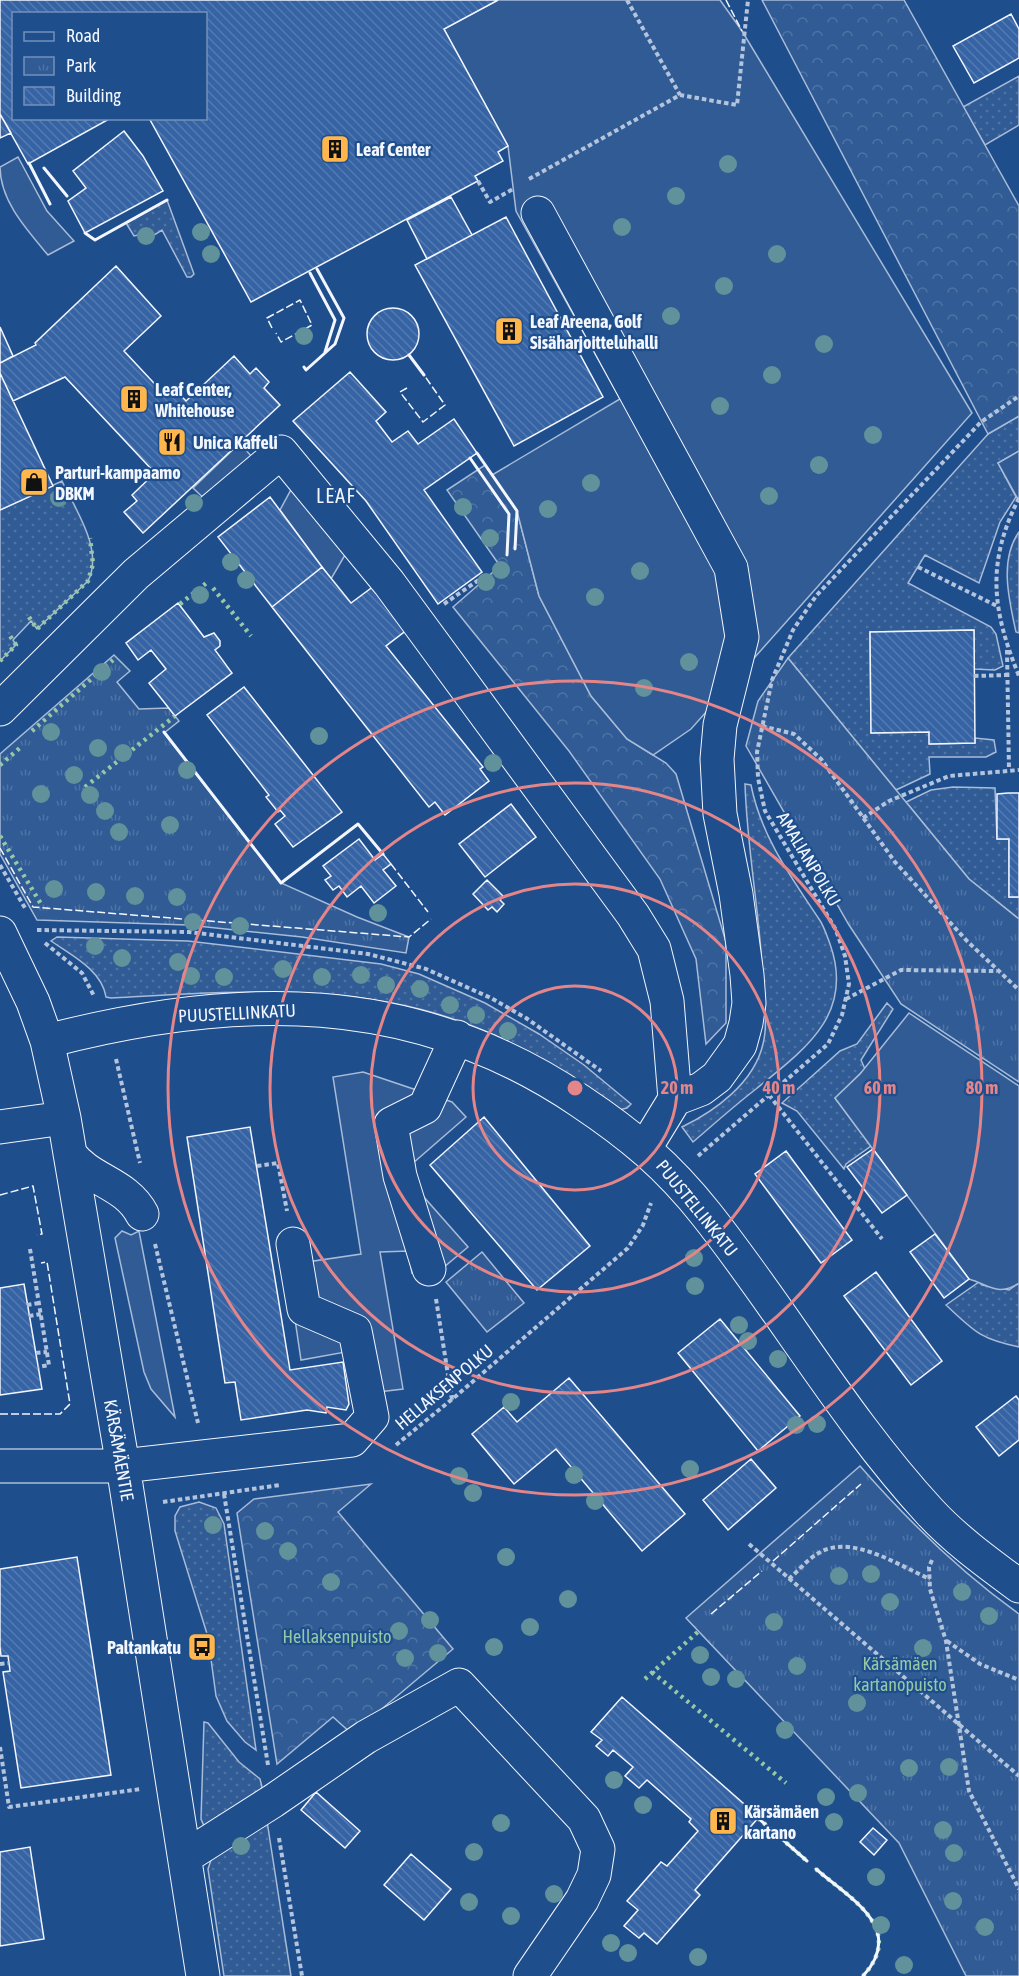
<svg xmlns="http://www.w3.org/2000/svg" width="1019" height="1976" font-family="'Asap Condensed',sans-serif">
  <defs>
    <pattern id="grass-dots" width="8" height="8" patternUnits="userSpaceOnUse" patternTransform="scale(1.5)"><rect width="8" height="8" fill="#305b95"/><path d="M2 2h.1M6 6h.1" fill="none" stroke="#4e73a5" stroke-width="1.8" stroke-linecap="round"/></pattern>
    <pattern id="forest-crowns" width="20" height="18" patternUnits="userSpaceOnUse" patternTransform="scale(1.5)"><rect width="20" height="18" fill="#305b95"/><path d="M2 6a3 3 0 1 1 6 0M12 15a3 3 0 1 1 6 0" fill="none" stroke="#4e73a5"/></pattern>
    <pattern id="park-tufts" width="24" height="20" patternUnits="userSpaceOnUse" patternTransform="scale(1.5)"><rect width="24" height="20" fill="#305b95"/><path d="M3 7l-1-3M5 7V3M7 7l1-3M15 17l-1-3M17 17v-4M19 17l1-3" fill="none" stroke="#4e73a5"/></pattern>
    <pattern id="building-back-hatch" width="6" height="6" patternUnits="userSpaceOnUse" patternTransform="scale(1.5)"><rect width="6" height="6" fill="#3563a3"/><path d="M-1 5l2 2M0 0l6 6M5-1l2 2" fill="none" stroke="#537ab1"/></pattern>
  </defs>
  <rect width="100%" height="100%" fill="#1f4e8c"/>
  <!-- grass -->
  <path fill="url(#grass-dots)" stroke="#a8bbd7" stroke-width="1.5" d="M1019,76v49l-34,20 -22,-38z
    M167,200l27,74 -3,3h-4l-25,-47 -19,12 -5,-7 -4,1 -8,-13z
    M1019,416v35l-21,12 18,34 -16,25 -21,61 -54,-28 -17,28 83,44 5,7 7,32 -8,4 -21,-1v-39l-104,2 1,101 58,-1 1,12 45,-1v-5l19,2 2,12 -10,5h-57l1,17 -34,16 -108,-132 200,-224z
    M62,481c13,28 42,69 26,100l-51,48 -6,-8 -18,19 3,5 -16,16v-151z
    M1019,532v101l-3,-1c-7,-32 -17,-72 3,-100z
    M745,784l6,1c10,51 40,92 68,134 5,7 8,17 11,25 25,70 -25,105 -74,145 -22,17 -42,35 -63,53l-11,-15c33,-16 72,-44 81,-83 5,-19 1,-44 0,-64 -3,-66 -16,-130 -18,-196z
    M953,787l42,1 2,51h12v58h10v22l-50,-40 -63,-77 25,-12z
    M57,937l131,4 193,23 38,10 66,29 54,31 45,31 47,39 -4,4 -8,2c-43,-31 -85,-58 -134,-79 -119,-51 -248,-40 -374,-33l-5,-1c-4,-27 -35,-42 -55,-56z
    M887,1003l6,6 -32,51 4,9 -30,29 36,48 -25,18 -2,5 -47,-58 -15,-8 58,-52 17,-7z
    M979,1282l3,3 27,5 10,-7v64c-39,-8 -44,-15 -73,-42z
    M199,1502l17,6 8,16 32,226 -11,-8 -18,-21 -11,-25 -8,-59 -33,-106v-15l5,-9z
    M204,1722l4,1 31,39 21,17 2,8 -9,19 -49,20 -3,-7z
    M267,1821l24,155h-67l-16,-107 3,-9z"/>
  <!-- forest -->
  <path fill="url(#forest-crowns)" stroke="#a8bbd7" stroke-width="1.5" d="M762,0h142l115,206v210l-31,18z
    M485,465l32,46 22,85 52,100 36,43 39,24 10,11 50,168v81l-20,21 -10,-85 -36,-80 -91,-128 -116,-144 47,-41 -53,-76z
    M371,1484l-33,28 115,137 -101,85 -19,-17 -56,47 -40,-251 17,-14z"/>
  <!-- park -->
  <path fill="url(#park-tufts)" stroke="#a8bbd7" stroke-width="1.5" d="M114,655l16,16 -13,11 22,27 30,-1 10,13 -15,12 117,150 76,34 52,20 -3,16 -104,-16 -114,-12 -151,-5 -37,-66v-100z
    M788,658l181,221 50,40v163l-118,-78 -52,-79 -103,-179 12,-45z
    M482,1252l42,51 -37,29 -41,-50z
    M860,1466c48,55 99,105 159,148v362h-53l-67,-133 -213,-225z"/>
  <!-- pitch -->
  <path fill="#305b95" stroke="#a8bbd7" stroke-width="1.5" d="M498,0h222l22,31 230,382 -281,316 -38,26 -26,-16 -36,-43 -52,-100 -22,-85 -25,-36 128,-76 -104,-188 -8,-65 -64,-117z
    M18,157l29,54 27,30 -26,14c-21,-25 -48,-54 -48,-88z
    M240,443l17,20 -46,42 -18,-17z
    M1019,451v50l-21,-38z
    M293,486l52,69 -14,24 -51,-69z
    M909,1013l110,73v197c-20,14 -30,2 -50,-4l-134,-181 25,-24z
    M363,1072l89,30 14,15 -54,47 11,32 45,51 -24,20 -32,6 -4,-22 -28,1 23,137 -50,6 -8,-43 -44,8 -14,-95 74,-11 -28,-177z
    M122,1231l9,4 8,-4 36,186 -24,-28 -7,-17 -29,-134z"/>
  <!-- building -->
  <path fill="url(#building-back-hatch)" stroke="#f2f6ff" stroke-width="1.5" d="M0,0h498l-54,29 64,117 -10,6 5,9 -28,15 3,5 -227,121 -102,-184h57v-104h-192v104h97l-83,46 -28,-50z
    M1011,14l8,15v29l-45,25 -21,-37z
    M0,114l11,19 -11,5z
    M124,131l19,25 20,35 -78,42 -17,-32 18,-13 -13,-17z
    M451,197l21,38 -45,24 -20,-39z
    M506,217l97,180 -89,49 -99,-181z
    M116,266l45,50 -37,35 42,45 8,-8 12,13 48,-45 16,18 6,-6 13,14 -5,6 16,17 -137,128 -19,-21 13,-11 -5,-6 23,-22 -90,-96 -52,24 -13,-28v-10l36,-18 -1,-2z
    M367 334a26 26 0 1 1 52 0a26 26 0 1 1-52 0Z
    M0,327l13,29 -13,7z
    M350,372l36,40 -10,9 16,21 16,-11 10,13 36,-25 23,34 -53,37 58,82 -44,32 -72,-103 -73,-80z
    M0,373l53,113 -53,24z
    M270,497l52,70 -50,40 -54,-70z
    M322,567l29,36 27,-20 34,43 -26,20 97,121 -3,2 9,12 -44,34 -10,-13 -6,5 -157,-200z
    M178,603l26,34 10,-4 6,8v5l-5,4 17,23 -57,43 -26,-33 17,-14 -15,-19 -13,10 -12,-17z
    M974,630l1,113 -46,1v-12l-58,1 -1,-101z
    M244,687l98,125 -49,35 -18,-23 10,-8 -5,-6 -2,2 -12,-15 3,-2 -62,-80z
    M1008,793h11v104h-10v-58h-12v-45z
    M511,804l25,33 -51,40 -26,-33z
    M359,839l16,21 8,-6 8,10 -8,6 13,16 -22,17 -13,-17 -14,11 -8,-11 -6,4 -8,-10 6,-4 -8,-10z
    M487,880l16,16 -3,4 4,4 -7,8 -5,-5 -4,3 -15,-16z
    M484,1117l106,129 -53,44 -107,-125z
    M250,1127l40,243 53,-8 6,42 -3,6 -19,-3 -1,6 -19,-3 -66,10 -6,-38 -10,1 -38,-246z
    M873,1149l34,46 -25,18 -35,-46z
    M786,1151l66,89 -31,23 -66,-89z
    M935,1234l34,45 -25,19 -34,-46z
    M876,1272l66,89 -31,24 -67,-89z
    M24,1284l18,105 -42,6v-107z
    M720,1319l80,97 -42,35 -80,-98z
    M569,1378l116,136 -43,37 -86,-102 -42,35 -42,-50 32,-27 13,15z
    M1016,1396l3,4v40l-20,16 -23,-29z
    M751,1459l25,29 -48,42 -25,-30z
    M77,1557l34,218 -90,13 -18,-116 7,-1 -1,-8 -1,-7h-7l-1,-9v-78z
    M622,1697l137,120 -64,73 5,5 -43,49 -13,-11 -5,5 -15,-12 14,-16 -11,-9 34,-39 6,4 31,-35 -9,-9 2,-3 -44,-39 -8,8 -14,-12 8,-9 -20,-17 -5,6 -12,-10 6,-6 -11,-8z
    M316,1792l44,39 -15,17 -44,-38z
    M873,1828l14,12 -13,15 -14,-13z
    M30,1847l14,92 -44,7v-94z
    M411,1854l40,35 -27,31 -40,-35z"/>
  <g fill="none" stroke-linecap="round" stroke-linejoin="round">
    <!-- minor casing -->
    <g stroke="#f2f6ff" stroke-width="35">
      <path id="minor" d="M538,213l193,355 11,69 -22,88 -3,34 3,55 16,80 11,81 2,28 -3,20 -6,22 -23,32 -16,12 -26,10 -30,49
        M0,709l136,-135 145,-122 108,131 244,332 21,34 13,52 8,98
        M0,933l33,69 14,39 17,77 59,348 80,510
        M47,1041c188,-49 366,-53 533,60 51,34 88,65 126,113 77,97 140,207 224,298 26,28 58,51 89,74
        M0,1127l64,-9
        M70,1154c20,27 56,29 72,60
        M429,1269l-29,-93 -9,-52 34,-17 32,-70
        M0,1466h123l229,-26 20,-23 -17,-86 -51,-22 -11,-65
        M185,1857l88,-56 93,-64 93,-52 125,134 14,30 -4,26 -12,25 -52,76"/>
    </g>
    <!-- path -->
    <path stroke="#b3c4dc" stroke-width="4" stroke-dasharray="4.5 3" stroke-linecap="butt" d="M627,0l53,95
      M529,179l151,-84 57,10 11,-105
      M478,181l12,21 23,-13
      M1019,498c-33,65 -27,112 0,178
      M918,567l79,39
      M444,604l39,-27
      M1007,650l2,120
      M974,676l34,-1
      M762,726l32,8 27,25 74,103 72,79 52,49
      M863,818l26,-17 60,-25 70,-6
      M0,865l25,43
      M37,930l152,2 179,22 58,15 65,29 35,20 75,53
      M45,943l37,30 12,23
      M846,999l55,-29 96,1
      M116,1059l24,104
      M769,1095l113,144
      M698,1156l130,-112 14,-29 7,-31 -4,-28 -9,-26 -71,-119 -7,-33 -1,-26 15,-72 21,-50 23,-34 165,-174 38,-26
      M257,1166l21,-3 9,48
      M155,1244l43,179
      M30,1249l19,116 -11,2
      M436,1299l16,101
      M27,1305l12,-2
      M29,1316l12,-2
      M36,1353l11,-1
      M396,1445l60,-49 172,-148 15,-23 8,-22
      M224,1494l44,271
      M163,1502l117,-17
      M749,1544l270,232
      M932,1560l-3,7 1,22 16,52 23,150 50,98
      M789,1579c9,-8 18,-19 28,-25 33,-22 82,12 113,25
      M947,1641l33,23 39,16
      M0,1664l9,-1
      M0,1747l9,60 132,-18
      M279,1838l23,138"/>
    <!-- minor -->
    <use href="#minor" stroke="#1f4e8c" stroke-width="33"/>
    <!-- hedge -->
    <path stroke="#97c8a6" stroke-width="4.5" stroke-dasharray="3 4.5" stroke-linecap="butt" d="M213,588l38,48
      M180,604l29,-23
      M29,617l8,12 51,-48 5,-17 -3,-26
      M0,661l16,-16 -8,-12
      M32,731l81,-71
      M0,765l21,-18
      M85,787l90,-71
      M0,836l41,68
      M652,1672l134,111
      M645,1679l55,-49
      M758,1818l49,43
      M816,1869c33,29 91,59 47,107"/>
    <!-- fence -->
    <path stroke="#f2f6ff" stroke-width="1.5" stroke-dasharray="8 3" stroke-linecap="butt" d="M726,0l16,31
      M272,328l-5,-10 33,-18 12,25 -31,17 -5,-9
      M407,388l-7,4 23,30 22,-17 -21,-30
      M0,848l33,59 376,30 22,-18
      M391,864l37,48
      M0,1195l33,-9 9,48 -5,1
      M0,1414h60l10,-10 -23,-142 -6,1
      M773,1561l88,-77
      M711,1614l51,-43"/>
    <!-- wall -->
    <path stroke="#f2f6ff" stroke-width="3" d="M29,163l21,41
      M44,168l23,28
      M85,233l10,7 72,-40
      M310,273l25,47 -10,32
      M409,355l15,20
      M304,367l2,3 29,-26 9,-26 -27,-49
      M477,453l40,58 -2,38
      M470,458l39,56 -2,41
      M164,732l117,151 77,-59 25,30
      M758,1818l49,43
      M816,1869c33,29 91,59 47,107"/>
  </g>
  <!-- trees -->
  <g fill="#61919a">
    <circle cx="728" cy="164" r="9"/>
    <circle cx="676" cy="196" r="9"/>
    <circle cx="622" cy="227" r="9"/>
    <circle cx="201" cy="232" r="9"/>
    <circle cx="146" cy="236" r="9"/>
    <circle cx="211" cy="254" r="9"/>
    <circle cx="777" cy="254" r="9"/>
    <circle cx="724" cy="286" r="9"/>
    <circle cx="671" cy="316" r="9"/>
    <circle cx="304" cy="336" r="9"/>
    <circle cx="824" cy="344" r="9"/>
    <circle cx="772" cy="375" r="9"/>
    <circle cx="720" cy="406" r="9"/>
    <circle cx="873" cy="435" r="9"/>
    <circle cx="819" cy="465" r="9"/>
    <circle cx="591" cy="483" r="9"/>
    <circle cx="769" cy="496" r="9"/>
    <circle cx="59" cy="498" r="9"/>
    <circle cx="194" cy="503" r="9"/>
    <circle cx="463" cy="507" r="9"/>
    <circle cx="548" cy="509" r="9"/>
    <circle cx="490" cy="538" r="9"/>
    <circle cx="231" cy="562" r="9"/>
    <circle cx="501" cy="570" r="9"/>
    <circle cx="640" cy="571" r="9"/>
    <circle cx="246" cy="580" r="9"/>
    <circle cx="486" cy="582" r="9"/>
    <circle cx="200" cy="595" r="9"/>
    <circle cx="595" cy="597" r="9"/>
    <circle cx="689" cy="662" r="9"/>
    <circle cx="102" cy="672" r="9"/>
    <circle cx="644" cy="688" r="9"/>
    <circle cx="51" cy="732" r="9"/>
    <circle cx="319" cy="736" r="9"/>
    <circle cx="98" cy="748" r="9"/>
    <circle cx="123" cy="753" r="9"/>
    <circle cx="493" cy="763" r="9"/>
    <circle cx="187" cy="770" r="9"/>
    <circle cx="74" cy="775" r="9"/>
    <circle cx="41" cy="794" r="9"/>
    <circle cx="90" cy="795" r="9"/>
    <circle cx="105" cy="811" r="9"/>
    <circle cx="170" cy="825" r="9"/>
    <circle cx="119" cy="832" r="9"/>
    <circle cx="54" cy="889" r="9"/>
    <circle cx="96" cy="892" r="9"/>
    <circle cx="135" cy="896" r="9"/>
    <circle cx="177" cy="897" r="9"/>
    <circle cx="378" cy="913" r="9"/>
    <circle cx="193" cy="922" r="9"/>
    <circle cx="240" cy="926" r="9"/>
    <circle cx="95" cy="946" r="9"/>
    <circle cx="122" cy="958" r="9"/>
    <circle cx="178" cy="962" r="9"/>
    <circle cx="283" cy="969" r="9"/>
    <circle cx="361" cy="975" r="9"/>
    <circle cx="191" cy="976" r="9"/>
    <circle cx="224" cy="977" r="9"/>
    <circle cx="322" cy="977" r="9"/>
    <circle cx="386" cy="985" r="9"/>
    <circle cx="420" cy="989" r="9"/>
    <circle cx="450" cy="1005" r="9"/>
    <circle cx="476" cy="1015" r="9"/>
    <circle cx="508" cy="1031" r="9"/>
    <circle cx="694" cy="1258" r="9"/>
    <circle cx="695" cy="1286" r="9"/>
    <circle cx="739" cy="1325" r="9"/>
    <circle cx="748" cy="1341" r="9"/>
    <circle cx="778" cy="1359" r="9"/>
    <circle cx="511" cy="1402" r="9"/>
    <circle cx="817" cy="1424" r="9"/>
    <circle cx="796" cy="1425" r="9"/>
    <circle cx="690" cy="1469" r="9"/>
    <circle cx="574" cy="1475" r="9"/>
    <circle cx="459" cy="1476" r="9"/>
    <circle cx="473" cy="1493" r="9"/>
    <circle cx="595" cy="1501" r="9"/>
    <circle cx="213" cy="1525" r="9"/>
    <circle cx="265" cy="1531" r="9"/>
    <circle cx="288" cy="1551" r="9"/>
    <circle cx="506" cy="1557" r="9"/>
    <circle cx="871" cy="1574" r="9"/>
    <circle cx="839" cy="1576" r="9"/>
    <circle cx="331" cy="1582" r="9"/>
    <circle cx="962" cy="1592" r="9"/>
    <circle cx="568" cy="1599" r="9"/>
    <circle cx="890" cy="1602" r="9"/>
    <circle cx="989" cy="1616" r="9"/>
    <circle cx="430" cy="1620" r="9"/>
    <circle cx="774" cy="1622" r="9"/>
    <circle cx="530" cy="1627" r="9"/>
    <circle cx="399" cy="1631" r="9"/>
    <circle cx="494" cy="1647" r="9"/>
    <circle cx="923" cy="1648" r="9"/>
    <circle cx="438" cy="1653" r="9"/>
    <circle cx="700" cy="1655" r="9"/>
    <circle cx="405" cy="1658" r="9"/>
    <circle cx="797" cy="1666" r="9"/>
    <circle cx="711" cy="1677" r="9"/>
    <circle cx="736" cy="1679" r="9"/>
    <circle cx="857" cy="1703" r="9"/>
    <circle cx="785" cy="1730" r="9"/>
    <circle cx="949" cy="1767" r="9"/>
    <circle cx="909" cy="1768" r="9"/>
    <circle cx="614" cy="1780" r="9"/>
    <circle cx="858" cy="1793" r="9"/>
    <circle cx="826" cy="1797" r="9"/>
    <circle cx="643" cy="1805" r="9"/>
    <circle cx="834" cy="1822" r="9"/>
    <circle cx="501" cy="1823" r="9"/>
    <circle cx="943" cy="1830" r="9"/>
    <circle cx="241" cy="1846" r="9"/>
    <circle cx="474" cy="1852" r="9"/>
    <circle cx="954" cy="1853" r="9"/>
    <circle cx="876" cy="1877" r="9"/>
    <circle cx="554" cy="1894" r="9"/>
    <circle cx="953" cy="1901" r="9"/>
    <circle cx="469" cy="1902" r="9"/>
    <circle cx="511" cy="1916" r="9"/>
    <circle cx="881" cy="1925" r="9"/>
    <circle cx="985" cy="1927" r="9"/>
    <circle cx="611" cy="1943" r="9"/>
    <circle cx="628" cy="1953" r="9"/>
    <circle cx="698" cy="1957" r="9"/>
    <circle cx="904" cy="1965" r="9"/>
  </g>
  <!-- distance rings -->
  <g fill="none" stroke="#e38589" stroke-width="3">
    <circle cx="575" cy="1088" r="102"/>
    <circle cx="575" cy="1088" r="204"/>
    <circle cx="575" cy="1088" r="305"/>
    <circle cx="575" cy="1088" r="407"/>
  </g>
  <!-- icons -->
  <defs>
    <g id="building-square" transform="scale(1.5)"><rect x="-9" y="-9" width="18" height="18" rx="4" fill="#ffb74d" stroke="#1f4e8c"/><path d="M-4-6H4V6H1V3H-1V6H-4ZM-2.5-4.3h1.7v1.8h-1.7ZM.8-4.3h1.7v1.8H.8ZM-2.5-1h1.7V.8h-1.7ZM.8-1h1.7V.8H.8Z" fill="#111"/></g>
    <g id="restaurant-square" transform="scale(1.5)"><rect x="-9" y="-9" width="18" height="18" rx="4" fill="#ffb74d" stroke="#1f4e8c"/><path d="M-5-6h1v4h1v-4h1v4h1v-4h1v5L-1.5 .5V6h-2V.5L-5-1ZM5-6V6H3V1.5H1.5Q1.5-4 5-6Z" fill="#111"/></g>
    <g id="shop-square" transform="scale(1.5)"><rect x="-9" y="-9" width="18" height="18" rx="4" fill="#ffb74d" stroke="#1f4e8c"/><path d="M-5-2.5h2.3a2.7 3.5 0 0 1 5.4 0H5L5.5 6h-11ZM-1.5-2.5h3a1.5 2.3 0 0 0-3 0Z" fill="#111"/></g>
    <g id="bus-square" transform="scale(1.5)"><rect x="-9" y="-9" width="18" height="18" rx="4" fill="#ffb74d" stroke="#1f4e8c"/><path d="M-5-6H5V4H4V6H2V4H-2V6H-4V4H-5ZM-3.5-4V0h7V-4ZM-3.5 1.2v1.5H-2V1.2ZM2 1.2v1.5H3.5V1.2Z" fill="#111"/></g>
  </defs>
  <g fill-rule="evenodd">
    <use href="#building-square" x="335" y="149"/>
    <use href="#building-square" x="509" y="331"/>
    <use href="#building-square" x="134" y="399"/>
    <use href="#restaurant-square" x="172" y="442"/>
    <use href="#shop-square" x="34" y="482"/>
    <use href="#bus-square" x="202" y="1647"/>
    <use href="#building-square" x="723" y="1821"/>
  </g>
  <g text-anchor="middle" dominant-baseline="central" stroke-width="4.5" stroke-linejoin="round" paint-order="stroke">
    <!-- poi labels -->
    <g font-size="18" font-weight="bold" fill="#f2f6ff" stroke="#1f4e8c" text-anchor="start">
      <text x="356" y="149">Leaf Center</text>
      <text x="530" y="321">Leaf Areena, Golf<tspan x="530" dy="21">Sisäharjoitteluhalli</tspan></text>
      <text x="155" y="389">Leaf Center,<tspan x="155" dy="21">Whitehouse</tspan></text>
      <text x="193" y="442">Unica Kaffeli</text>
      <text x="55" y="472">Parturi-kampaamo<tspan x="55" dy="21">DBKM</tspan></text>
      <text x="181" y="1647" text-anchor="end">Paltankatu</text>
      <text x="744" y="1811">Kärsämäen<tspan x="744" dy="21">kartano</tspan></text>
    </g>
    <!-- street labels -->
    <g font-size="18" fill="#f2f6ff" stroke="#1f4e8c">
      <text transform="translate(809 859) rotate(59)">AMALIANPOLKU</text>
      <text transform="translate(237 1013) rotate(-3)">PUUSTELLINKATU</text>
      <text transform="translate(697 1208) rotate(51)">PUUSTELLINKATU</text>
      <text transform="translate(444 1387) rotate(-40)">HELLAKSENPOLKU</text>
      <text transform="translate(119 1450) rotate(80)">KÄRSÄMÄENTIE</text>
    </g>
    <!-- park labels -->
    <g font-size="18" fill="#97c8a6" stroke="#1f4e8c">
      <text x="337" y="1636">Hellaksenpuisto</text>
      <text x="900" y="1663">Kärsämäen<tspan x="900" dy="21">kartanopuisto</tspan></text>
    </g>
    <!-- neighbourhood labels -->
    <g font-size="20" letter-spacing="1.5" fill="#f2f6ff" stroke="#1f4e8c">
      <text x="336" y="495">LEAF</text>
    </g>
  </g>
  <circle cx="575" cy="1088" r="9" fill="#e38589" stroke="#1f4e8c" stroke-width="3"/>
  <g font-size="18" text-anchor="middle" font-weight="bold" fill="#e38589" stroke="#1f4e8c" stroke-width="4.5" stroke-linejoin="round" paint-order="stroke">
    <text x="677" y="1094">20 m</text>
    <text x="779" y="1094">40 m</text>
    <text x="880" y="1094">60 m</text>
    <text x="982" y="1094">80 m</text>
  </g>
  <!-- legend -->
  <rect x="12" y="12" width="195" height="108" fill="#1f4e8c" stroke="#7391ba" stroke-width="1.5"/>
  <rect x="24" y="32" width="30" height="9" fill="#1f4e8c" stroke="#7391ba" stroke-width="1.5"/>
  <text x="66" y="42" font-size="18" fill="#f2f6ff">Road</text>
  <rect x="24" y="57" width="30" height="18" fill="url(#park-tufts)" stroke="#7391ba" stroke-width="1.5"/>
  <text x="66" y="72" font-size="18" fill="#f2f6ff">Park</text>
  <rect x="24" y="87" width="30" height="18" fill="url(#building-back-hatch)" stroke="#7391ba" stroke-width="1.5"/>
  <text x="66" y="102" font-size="18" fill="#f2f6ff">Building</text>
</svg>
